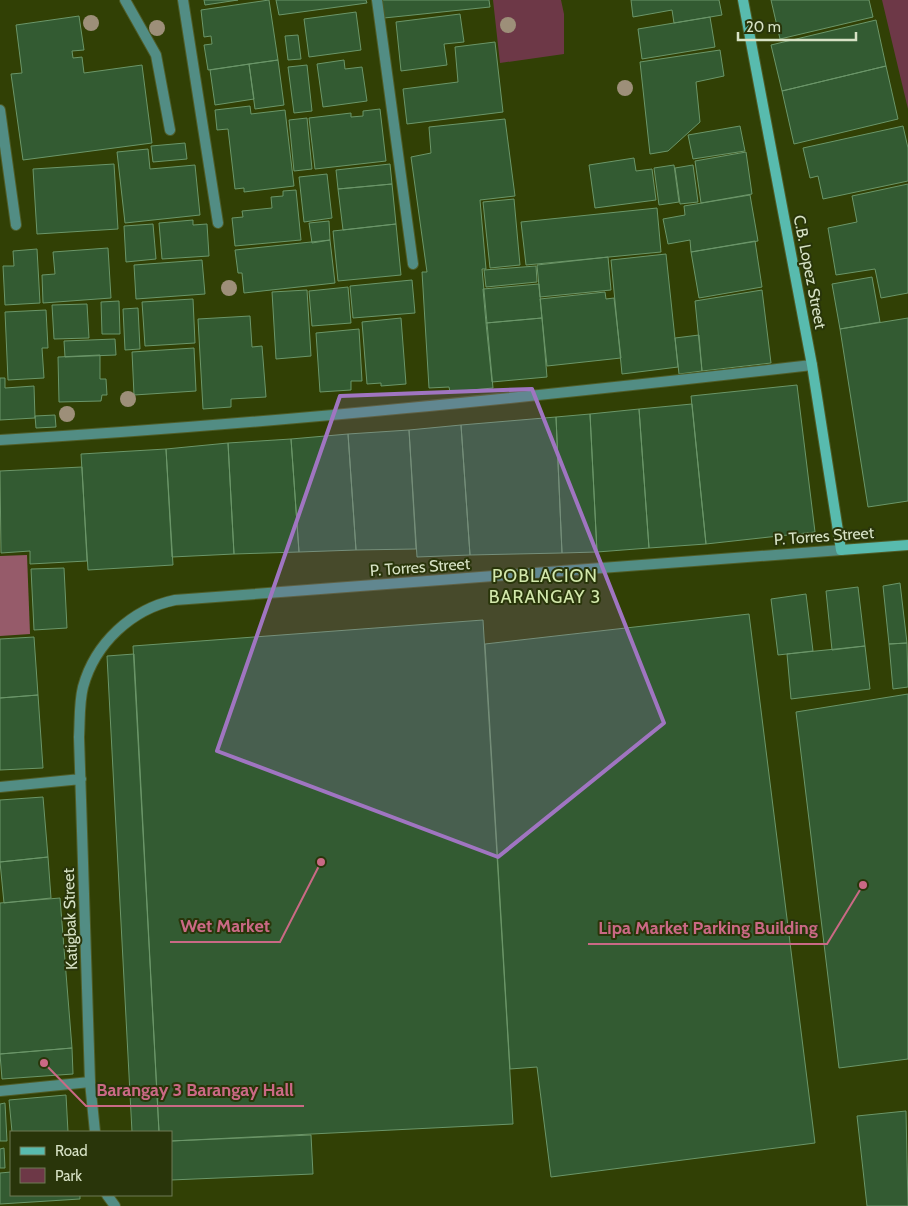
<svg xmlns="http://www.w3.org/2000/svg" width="908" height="1206" font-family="Cabin,sans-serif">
  <rect width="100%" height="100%" fill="#314005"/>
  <!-- green -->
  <path fill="#6d3847" d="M493,0h68l3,14v40l-64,9z
    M882,0h26v109z"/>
  <!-- forest -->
  <path fill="#965b6a" d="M27,555l3,79 -30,2v-80z"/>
  <!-- building -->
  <path fill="#335b32" stroke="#6b9669" d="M204,0h34l-33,5z
    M269,0l9,60 -70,10 -4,-25 8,-1 -1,-8 -7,1 -3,-27z
    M276,0h90l1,3 -88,12z
    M382,0h107l1,7 -106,11z
    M631,0h88l3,15 -48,8 -2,-13 -39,7z
    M771,0h98l4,17 -93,22z
    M356,12l5,38 -52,7 -5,-38z
    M460,14l4,28 -20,2 3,21 -46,6 -5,-49z
    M79,16l5,34 -12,1 1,7 9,-1 2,16 58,-8 10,78 -129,17 -12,-86 11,-1 -6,-48z
    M710,17l5,30 -73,12 -4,-30z
    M876,20l10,46 -104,25 -11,-46z
    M298,35l3,24 -13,1 -3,-24z
    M495,42l8,70 -96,12 -4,-35 55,-7 -3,-35z
    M720,50l4,26 -28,6 4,40 -32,29 -18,3 -10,-92z
    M278,60l6,45 -29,4 -6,-45z
    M344,60l1,9 17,-2 5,34 -44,6 -6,-43z
    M249,64l5,35 -39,6 -5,-35z
    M307,65l5,46 -18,2 -6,-46z
    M886,66l12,53 -104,25 -12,-53z
    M250,106l1,8 34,-4 9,76 -50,6v-4l-9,1 -7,-60 -11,1 -2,-20z
    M380,109l6,52 -71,8 -6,-51 42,-5v4l12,-1v-5z
    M307,118l5,51 -18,2 -5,-51z
    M505,119l10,77 -35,4 6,69h-4l11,119 -43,4 -1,-5 -20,1 -7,-116h5l-16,-115 20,-4 -2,-26z
    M740,126l5,25 -52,8 -5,-24z
    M903,126l5,22v33l-85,18 -5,-23 -8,2 -7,-30z
    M185,143l2,16 -34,3 -2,-16z
    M148,149l2,20 45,-4 5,50 -75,8 -8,-71z
    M746,152l6,42 -51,9 -6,-42z
    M634,158l2,13 16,-2 4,31 -61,8 -6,-43z
    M114,164l4,65 -81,5 -4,-65z
    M390,164l2,20 -54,5 -2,-19z
    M674,165l5,37 -20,3 -5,-37z
    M693,165l5,37 -18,2 -5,-36z
    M327,174l5,44 -28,4 -5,-45z
    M392,184l4,40 -53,6 -5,-41z
    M908,184v109l-27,5 -6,-29 -39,6 -8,-47 29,-6 -5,-26z
    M296,190l5,50 -66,6 -3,-28 11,-1 -1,-6 30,-3 -1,-11 12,-1v-5z
    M750,195l8,46 -67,11 -1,-12 -22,4 -5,-25 22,-4 -1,-9z
    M514,199l6,66 -30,3 -7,-66z
    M657,208l4,44 -135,13 -5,-43z
    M193,220v5l14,-1 2,32 -47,3 -3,-36z
    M329,221l1,19 -18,3 -3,-20z
    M153,224l3,35 -30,3 -2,-36z
    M396,224l5,51 -63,6 -5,-50z
    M330,240l5,43 -91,10 -2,-20h-4l-3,-23z
    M755,241l7,46 -63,11 -8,-46z
    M108,248l3,50 -68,5 -1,-28 13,-1 -2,-22z
    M37,249l3,54 -35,2 -2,-39h11l-1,-15z
    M666,254l12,113 -56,7 -11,-114z
    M608,257l3,33 -71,7 -3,-32z
    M202,260l3,34 -69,5 -2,-34z
    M536,266l1,16 -51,5 -2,-17z
    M872,277l8,45 -40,7 -8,-45z
    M412,280l3,33 -62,5 -3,-32z
    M539,284l3,34 -56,5 -3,-34z
    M348,287l3,36 -39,3 -3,-35z
    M307,290l4,66 -35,3 -4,-67z
    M762,290l9,73 -69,8 -7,-70z
    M605,292l1,7 8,-1 7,60 -74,8 -7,-67z
    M193,299l2,44 -50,3 -3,-44z
    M119,301l1,33h-18l-1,-32z
    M87,304l2,34 -35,1 -2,-34z
    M138,308l2,41 -15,1 -2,-41z
    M46,310l2,38h-6l2,30 -36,2 -3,-68z
    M250,316l2,31 10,-1 4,51 -35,2v8l-28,2 -5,-90z
    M401,318l5,66 -25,2v-3l-14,1 -5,-62z
    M542,318l5,59 -55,5 -6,-59z
    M908,318v183l-40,6 -28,-178z
    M359,329l3,52h-11v9l-31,2 -4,-59z
    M699,335l3,36 -23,3 -4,-36z
    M115,339l1,16 -51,2 -1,-16z
    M194,348l2,43 -62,4 -2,-43z
    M100,355v24h6l1,16h-5l-1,6 -42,1 -1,-45z
    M0,378h5v10l29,-2 1,32 -35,2z
    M797,385l18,147 -109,12 -15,-148z
    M692,404l14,140 -57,4 -10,-139z
    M639,409l10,139 -52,4 -7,-138z
    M590,414l7,138 -35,1 -6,-136z
    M55,415l1,12 -20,1 -1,-12z
    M556,417l6,136 -92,2 -9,-130z
    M461,425l9,130 -53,2 -8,-127z
    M409,430l7,119 -60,1 -8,-116z
    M348,434l8,116 -57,2 -8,-113z
    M291,439l8,113 -65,2 -6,-111z
    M228,443l6,111 -62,3 -6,-108z
    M166,449l7,116 -85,5 -7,-116z
    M82,467l5,94 -57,3v-13l-29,2 -1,-82z
    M64,568l3,60 -33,2 -3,-61z
    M900,583l7,60 -18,1 -6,-58z
    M858,587l7,59 -33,4 -6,-59z
    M806,594l7,57 -35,4 -7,-56z
    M749,614l66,529 -264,34 -14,-110 -27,2 -25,-425z
    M483,620l30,504 -342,17v-9h-12l-26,-486z
    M34,637l4,58 -38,3v-59z
    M907,643l1,44 -15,2 -4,-45z
    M865,646l5,43 -79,10 -4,-45z
    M134,654l25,478h-27l-25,-476z
    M908,694v365l-69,9 -43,-356z
    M38,695l5,73 -43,2v-72z
    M43,797l5,60 -48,5v-62z
    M48,857l3,41 -47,5 -4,-41z
    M60,898l12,150 -72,6v-151z
    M72,1048l1,26 -71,5 -2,-25z
    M66,1095l2,37h-56l-3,-32z
    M5,1103l2,38h-7v-37z
    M906,1111l2,95h-41l-10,-90z
    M311,1135l2,39 -142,6v-39z
    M4,1148l1,20h-5v-19z
    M11,1172v23h69v4l-80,5v-31z"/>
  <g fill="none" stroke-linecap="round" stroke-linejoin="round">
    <!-- lane casing -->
    <g stroke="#4f5d28" stroke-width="12">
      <path id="lane" d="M125,0l31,55 14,75
        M0,1091l90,-9"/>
    </g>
    <!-- street casing -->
    <g stroke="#4f5d28" stroke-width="12">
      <path id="street" d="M183,0l35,223
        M377,0l36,264
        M0,110l16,115
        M0,440c271,-16 542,-44 812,-75
        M0,787l81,-8
        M95,1132l-5,-50 -11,-345c1,-17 0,-34 4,-50 12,-44 49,-78 92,-87l666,-50
        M107,1195l8,11"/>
    </g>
    <!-- secondary casing -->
    <g stroke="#4f5d28" stroke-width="12">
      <path id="secondary" d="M743,0l69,365 29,185 67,-5"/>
    </g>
    <!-- lane -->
    <use href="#lane" stroke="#528d84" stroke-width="10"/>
    <!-- street -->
    <use href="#street" stroke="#528d84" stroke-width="10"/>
    <!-- secondary -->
    <use href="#secondary" stroke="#58bbae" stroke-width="10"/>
  </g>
  <!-- trees -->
  <g fill="#9d8f79">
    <circle cx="91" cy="23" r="8"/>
    <circle cx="508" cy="25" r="8"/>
    <circle cx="157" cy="28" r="8"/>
    <circle cx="625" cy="88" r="8"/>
    <circle cx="229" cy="288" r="8"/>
    <circle cx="128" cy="399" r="8"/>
    <circle cx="67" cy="414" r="8"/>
  </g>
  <!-- marked area -->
  <path fill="#a075c1" fill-opacity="0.2" stroke="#a075c1" stroke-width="4" stroke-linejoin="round" d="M532,389l132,334 -166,134 -281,-106 123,-355z"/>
  <g text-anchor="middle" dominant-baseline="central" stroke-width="4" stroke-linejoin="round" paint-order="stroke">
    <!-- street labels -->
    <g font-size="16" fill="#d7e2c5" stroke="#29350a">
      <text transform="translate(810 272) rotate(79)">C.B. Lopez Street</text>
      <text transform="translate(824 536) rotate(-4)">P. Torres Street</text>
      <text transform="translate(420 567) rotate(-4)">P. Torres Street</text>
      <text transform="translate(70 919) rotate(-92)">Katigbak Street</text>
    </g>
    <!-- neighbourhood labels -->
    <g font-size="18" letter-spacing="1" fill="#d3e8ac" stroke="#29350a">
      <text x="545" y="576">POBLACION<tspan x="545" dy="21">BARANGAY 3</tspan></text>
    </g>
  </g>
  <!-- callouts -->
  <path fill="none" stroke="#ca6985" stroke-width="2" d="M321 862L280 942H170M863 885L827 944H588M44 1063L86 1106H304"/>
  <g fill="#ca6985" stroke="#29350a" stroke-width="2">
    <circle cx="321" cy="862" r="5"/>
    <circle cx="863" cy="885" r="5"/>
    <circle cx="44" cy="1063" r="5"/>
  </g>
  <g font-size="18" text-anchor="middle" font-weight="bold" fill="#ca6985" stroke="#29350a" stroke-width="4" stroke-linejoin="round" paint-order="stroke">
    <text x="225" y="932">Wet Market</text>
    <text x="708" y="934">Lipa Market Parking Building</text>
    <text x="195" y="1096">Barangay 3 Barangay Hall</text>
  </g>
  <!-- legend -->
  <rect x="10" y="1131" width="162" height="65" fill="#29350a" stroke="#6f7a55"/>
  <rect x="20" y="1147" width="25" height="8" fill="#58bbae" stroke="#6f7a55"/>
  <text x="55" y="1156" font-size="15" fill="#d7e2c5">Road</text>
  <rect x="20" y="1168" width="25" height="15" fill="#6d3847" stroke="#6f7a55"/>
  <text x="55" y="1181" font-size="15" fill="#d7e2c5">Park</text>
  <!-- scale -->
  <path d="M738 32v8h118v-8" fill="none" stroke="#d7e2c5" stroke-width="2.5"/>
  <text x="746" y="32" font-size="15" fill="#d7e2c5" stroke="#29350a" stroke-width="4" paint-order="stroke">20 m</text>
</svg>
